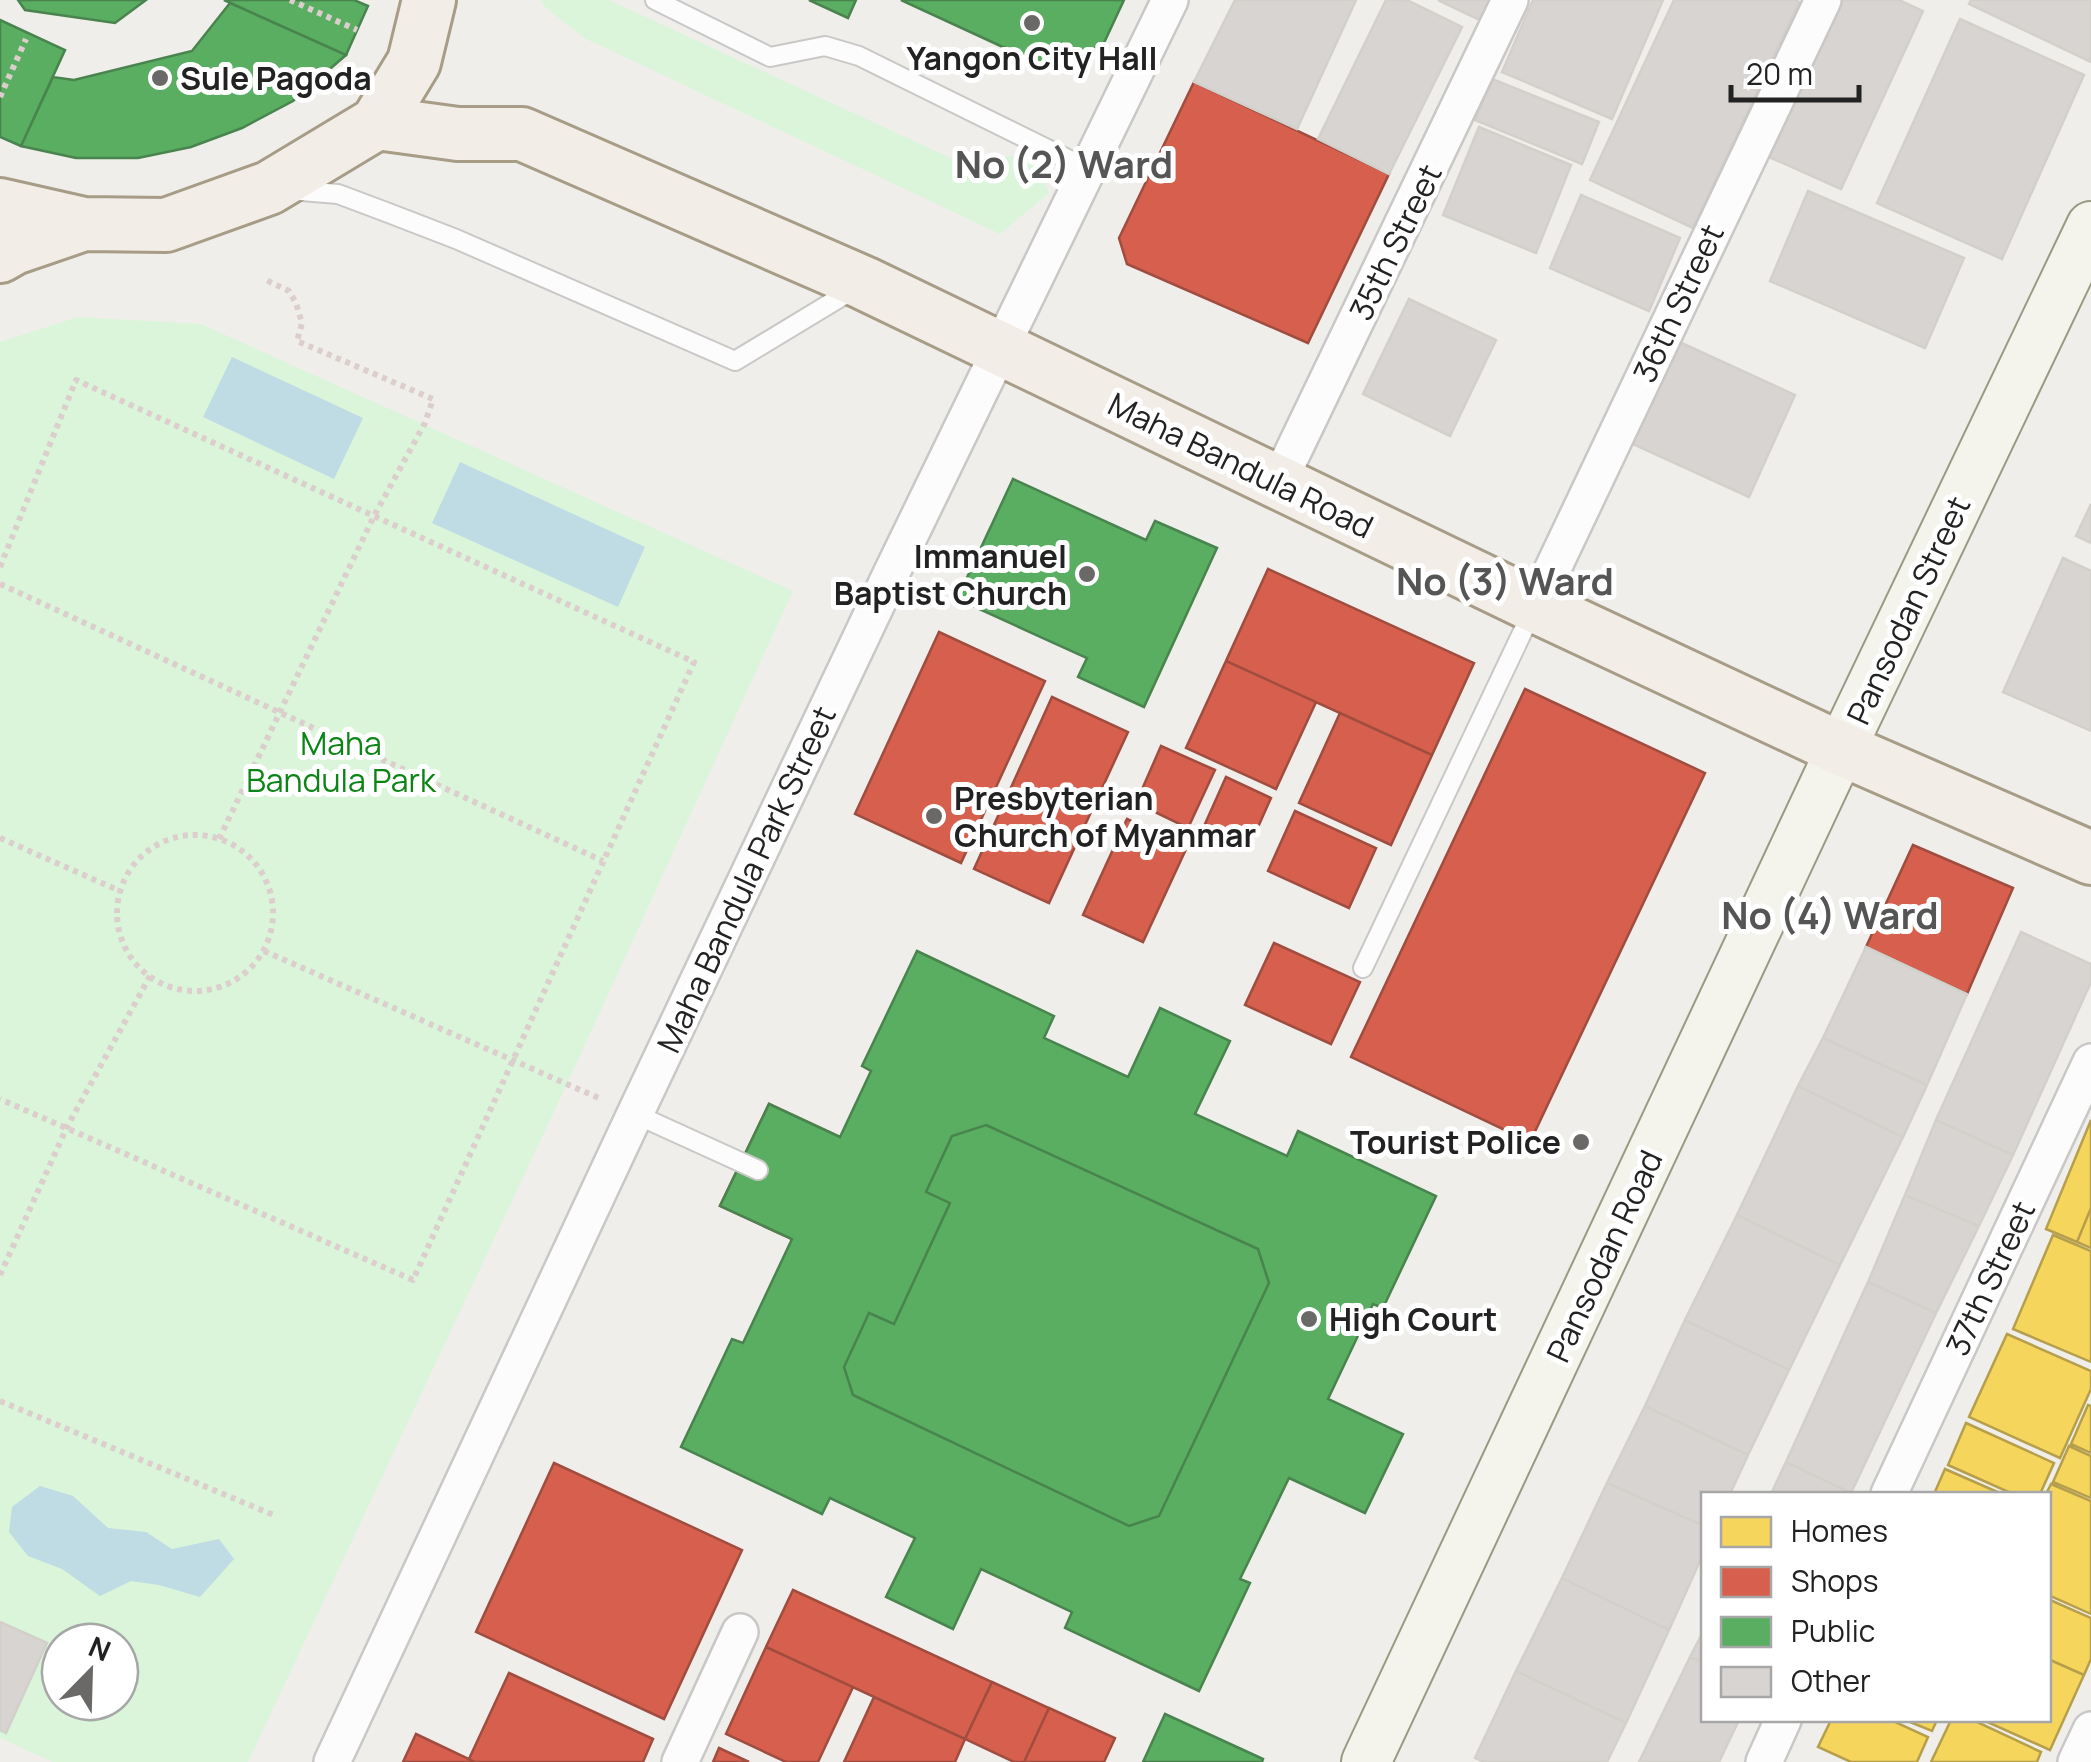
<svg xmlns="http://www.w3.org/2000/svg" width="2091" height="1762" font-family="Manrope,sans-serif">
  <rect width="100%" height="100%" fill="#f0eeeb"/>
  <!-- park -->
  <path fill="#daf5da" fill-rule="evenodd" d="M541,0h68l344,159 80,-4 16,38 -49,41 -416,-196 -38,-30z
    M78,317l123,7 592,267 -226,493 -319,678h-196l-52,-24v-1396zM60,1642h60v60h-60z"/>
  <!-- water -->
  <path fill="#bfdbe3" d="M232,357l131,61 -29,61 -131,-62z
    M460,462l185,85 -27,60 -186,-84z
    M40,1486l33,10 35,32 38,4 26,17 47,-10 15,20 -34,38 -41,-12 -28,-4 -31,15 -38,-27 -34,-13 -19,-24 3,-25z"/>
  <!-- homes -->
  <path fill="#f6d55c" stroke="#b69f4b" stroke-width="2.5" d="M2091,1120v88l-14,34 -31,-13z
    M2091,1208v40l-14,-6z
    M2053,1235l38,16v111l-78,-33z
    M2007,1334l84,37v18l-31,69 -91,-41z
    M2088,1405l3,1v47l-20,-9z
    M1966,1423l88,40 -14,31h-27l-65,-29z
    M2069,1446l22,10v42l-38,-16z
    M1945,1469l57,25h-68z
    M2051,1484l40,17v113l-43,-19v-101h-2z
    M2048,1599l43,19v41l-7,16 -36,-16z
    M2048,1659l36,16 -34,75 -67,-30h65z
    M1831,1720h60l37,17 -11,25h-66l-33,-15z
    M1905,1720h32l-5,11z
    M1951,1720h22l68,32 -4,10h-106z"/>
  <!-- shops -->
  <path fill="#d6604d" stroke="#a04d40" stroke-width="2.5" d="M1194,82l195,92 -81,169 -181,-79 -8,-26z
    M1268,569l206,94 -42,92 -206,-94z
    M939,632l106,49 -84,182 -106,-49z
    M1226,661l90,41 -40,87 -90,-41z
    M1525,689l180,84 -175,369 -179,-85z
    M1052,697l76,35 -79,171 -75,-34z
    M1340,713l92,42 -41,90 -92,-42z
    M1161,746l54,24 -27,58 -52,-25z
    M1226,777l45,21 -21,47 -45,-21z
    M1295,811l81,37 -27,60 -81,-37z
    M1127,819l60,28 -44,95 -60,-27z
    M1913,845l100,43 -46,106 -101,-47z
    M1274,943l86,39 -29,62 -86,-39z
    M769,1104l71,33 -48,102 -72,-33z
    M554,1463l188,87 -78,169 -188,-87z
    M793,1590l199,92 -27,57 -199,-92z
    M766,1647l87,40 -35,75h-32l-60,-28z
    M509,1673l144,66 -10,23h-168l-6,-3z
    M992,1682l57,26 -25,54h-10l-49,-23z
    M874,1697l91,42 -10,23h-111z
    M1049,1708l66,30 -11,24h-80z
    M416,1734l53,25 6,3h-72z
    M719,1748l30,14h-36z"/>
  <!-- public -->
  <path fill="#5aae61" stroke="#49844e" stroke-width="2.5" fill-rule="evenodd" d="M18,0h128l-31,23 -90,-13z
    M224,0h130l14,6 -22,49z
    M809,0h47l-8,18z
    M901,0h223l-21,45 -59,21z
    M230,3l116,52 -53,46 -51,27 -51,19 -53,11h-62l-55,-12 32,-69 21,3 118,-29z
    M0,20l65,30 -44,96 -21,-9z
    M1013,479l133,61 9,-19 62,27 -73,159 -66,-30 9,-19 -130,-59z
    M917,951l137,65 -10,22 84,39 32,-69 70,33 -35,73 92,42 11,-25 138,65 -53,112 -10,-4 -45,95 75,35 -38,79 -76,-35 -49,101 10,4 -51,108 -134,-63 7,-16 -91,-43 -28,60 -67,-32 29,-59 -85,-40 -8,16 -141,-67 51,-108 11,4 49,-104 -72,-33 49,-102 71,33 31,-66 -9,-5zM986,1125l272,124 11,34 -110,233 -30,10 -276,-131 -9,-28 25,-54 25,11 56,-121 -24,-11 26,-56z
    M986,1125l272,124 11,34 -110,233 -30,10 -276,-131 -9,-28 25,-54 25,11 56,-121 -24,-11 26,-56z
    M1165,1714l98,45 -1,3h-119z"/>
  <!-- building -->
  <path fill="#d7d4d2" stroke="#d3d0cc" stroke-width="2.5" d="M1235,0h121l-59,129 -103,-47z
    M1386,0h21l55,27 -73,147 -71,-35z
    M1438,0h59l-11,23z
    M1533,0h130l-51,119 -110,-47z
    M1674,0h121l4,2 -106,226 -103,-48z
    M1838,0h61l24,11 -82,178 -74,-33z
    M1971,0h120v62l-122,-58z
    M1960,19l124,56 -82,184 -125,-56z
    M1492,79l107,43 -17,42 -107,-44z
    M1479,127l92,38 -35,88 -93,-38z
    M1808,191l156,67 -39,90 -155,-67z
    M1581,195l99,43 -31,73 -99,-43z
    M1409,299l87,41 -46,96 -87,-42z
    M1673,339l122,56 -46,102 -123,-56z
    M2091,504v39l-15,-7z
    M2063,558l28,13v160l-88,-39z
    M2021,932l70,32v18l-78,173 -77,-35z
    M1866,947l101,47 -40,91 -104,-47z
    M1823,1038l104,47 -24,52 -105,-51z
    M1798,1086l105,51 -63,128 -103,-50z
    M1936,1120l77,35 -34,71 -74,-31z
    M1905,1195l74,31 -43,87 -68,-31z
    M1737,1215l103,50 -51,105 -104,-50z
    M1868,1282l68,31 -85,180 -65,-31z
    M1685,1320l104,50 -41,85 -103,-49z
    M1645,1406l103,49 -18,39h-26v32l-97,-43z
    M1786,1462l65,31 -80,1z
    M1607,1483l97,43v26l-35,78 -107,-52z
    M1562,1578l107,52 -43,93 -110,-52z
    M0,1622l47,21 -41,90 -6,-3z
    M1704,1630v33l-14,-6z
    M1690,1657l14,6v57h35l-20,42h-80z
    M1516,1671l110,52 -19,39h-123l-9,-4z"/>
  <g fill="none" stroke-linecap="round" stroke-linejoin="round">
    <!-- service casing -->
    <g stroke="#c9c8c7" stroke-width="22">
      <path id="service" d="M655,0l115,57 55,-11 34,10 229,113
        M289,190l49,4 48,18 70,27 279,122 119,-72
        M1363,968l169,-356
        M635,1114l123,56"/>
    </g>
    <!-- minor casing -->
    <g stroke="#c9c8c7" stroke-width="40">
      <path id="minor" d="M1278,483l232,-483
        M1535,606l288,-606
        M1889,1494l202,-432
        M332,1762l303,-648 256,-540 279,-574
        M680,1762l60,-130
        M1764,1762l19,-42
        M2076,1762l15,-32"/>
    </g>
    <!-- secondary casing -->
    <g stroke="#999a82" stroke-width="52">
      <path id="secondary" d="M1366,1762l475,-1013 250,-523"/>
    </g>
    <!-- primary casing -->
    <g stroke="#a79c86" stroke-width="58">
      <path id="primary" d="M377,123l81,11h64l342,149 671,323 306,143 250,109
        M0,205l84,19 82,1 103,-37 108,-65 37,-61 15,-62
        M0,256l14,-8 70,-24"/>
    </g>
    <!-- path -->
    <path stroke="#dccecd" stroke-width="6" stroke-dasharray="5 5" stroke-linecap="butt" d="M290,0l67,30
      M0,97l26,-58
      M0,567l76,-187 618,282 -281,618 -413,-181
      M0,584l603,277
      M117 913a78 78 0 1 1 156 0a78 78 0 1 1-156 0Z
      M0,838l120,53
      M219,839l155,-323 51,-93 8,-24 -136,-58 5,-18 -6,-20 -7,-12 -23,-11
      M264,951l337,148
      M0,1275l67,-148 83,-151
      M0,1401l276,115"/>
    <!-- service -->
    <use href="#service" stroke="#fdfcfc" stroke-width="18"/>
    <!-- minor -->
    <use href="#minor" stroke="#fdfcfc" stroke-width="35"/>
    <!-- secondary -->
    <use href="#secondary" stroke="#f4f4ed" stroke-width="48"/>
    <!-- primary -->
    <use href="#primary" stroke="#f3ede7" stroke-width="52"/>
  </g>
  <!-- markers -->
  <g fill="#6a6968" stroke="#fff" stroke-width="4">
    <circle cx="1032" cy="23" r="10"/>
    <circle cx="160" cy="78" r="10"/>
    <circle cx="1087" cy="574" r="10"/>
    <circle cx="934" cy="816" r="10"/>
    <circle cx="1581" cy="1142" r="10"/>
    <circle cx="1309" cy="1319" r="10"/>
  </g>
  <g text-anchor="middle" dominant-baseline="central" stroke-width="10" stroke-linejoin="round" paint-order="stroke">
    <!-- poi labels -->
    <g font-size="32" font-weight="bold" fill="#222" stroke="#fff" text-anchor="start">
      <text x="1032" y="58" text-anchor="middle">Yangon City Hall</text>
      <text x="180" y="78">Sule Pagoda</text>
      <text x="1067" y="556" text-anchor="end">Immanuel<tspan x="1067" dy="37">Baptist Church</tspan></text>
      <text x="954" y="798">Presbyterian<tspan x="954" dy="37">Church of Myanmar</tspan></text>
      <text x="1561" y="1142" text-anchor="end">Tourist Police</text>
      <text x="1329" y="1319">High Court</text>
    </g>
    <!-- street labels -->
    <g font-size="32" fill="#222" stroke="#fff">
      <text transform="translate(1395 242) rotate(-64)">35th Street</text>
      <text transform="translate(1678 303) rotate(-65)">36th Street</text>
      <text transform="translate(1241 465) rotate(26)">Maha Bandula Road</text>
      <text transform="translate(1908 610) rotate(-65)">Pansodan Street</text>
      <text transform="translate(746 879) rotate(-65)">Maha Bandula Park Street</text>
      <text transform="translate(1604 1256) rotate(-65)">Pansodan Road</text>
      <text transform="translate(1990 1278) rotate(-65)">37th Street</text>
    </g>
    <!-- park labels -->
    <g font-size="32" fill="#0c8416" stroke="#fff">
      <text x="341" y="743">Maha<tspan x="341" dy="37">Bandula Park</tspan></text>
    </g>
    <!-- quarter labels -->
    <g font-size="38" font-weight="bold" fill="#555" stroke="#fff">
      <text x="1064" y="163">No (2) Ward</text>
      <text x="1505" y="580">No (3) Ward</text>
      <text x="1830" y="914">No (4) Ward</text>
    </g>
  </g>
  <!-- legend -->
  <rect x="1701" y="1492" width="350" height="230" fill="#ffffff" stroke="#a7a7a7" stroke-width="2.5"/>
  <rect x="1721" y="1517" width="50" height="30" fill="#f6d55c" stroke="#a7a7a7" stroke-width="2.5"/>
  <text x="1791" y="1542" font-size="30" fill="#222222">Homes</text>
  <rect x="1721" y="1567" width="50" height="30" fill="#d6604d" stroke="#a7a7a7" stroke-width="2.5"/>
  <text x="1791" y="1592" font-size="30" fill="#222222">Shops</text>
  <rect x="1721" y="1617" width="50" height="30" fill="#5aae61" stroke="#a7a7a7" stroke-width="2.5"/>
  <text x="1791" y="1642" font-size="30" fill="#222222">Public</text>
  <rect x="1721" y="1667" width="50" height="30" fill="#d7d4d2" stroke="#a7a7a7" stroke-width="2.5"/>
  <text x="1791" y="1692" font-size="30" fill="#222222">Other</text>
  <!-- north arrow -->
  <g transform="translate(90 1672) rotate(23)"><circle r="48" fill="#ffffff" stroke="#a7a7a7" stroke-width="2.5"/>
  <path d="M0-8L18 38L0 25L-18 38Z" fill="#6a6968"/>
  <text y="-15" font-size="28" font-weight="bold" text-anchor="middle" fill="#222222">N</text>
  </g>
  <!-- scale -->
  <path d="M1731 85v15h128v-15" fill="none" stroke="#222222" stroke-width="5"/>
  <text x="1746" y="85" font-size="30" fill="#222222" stroke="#ffffff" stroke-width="8" paint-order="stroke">20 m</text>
</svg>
